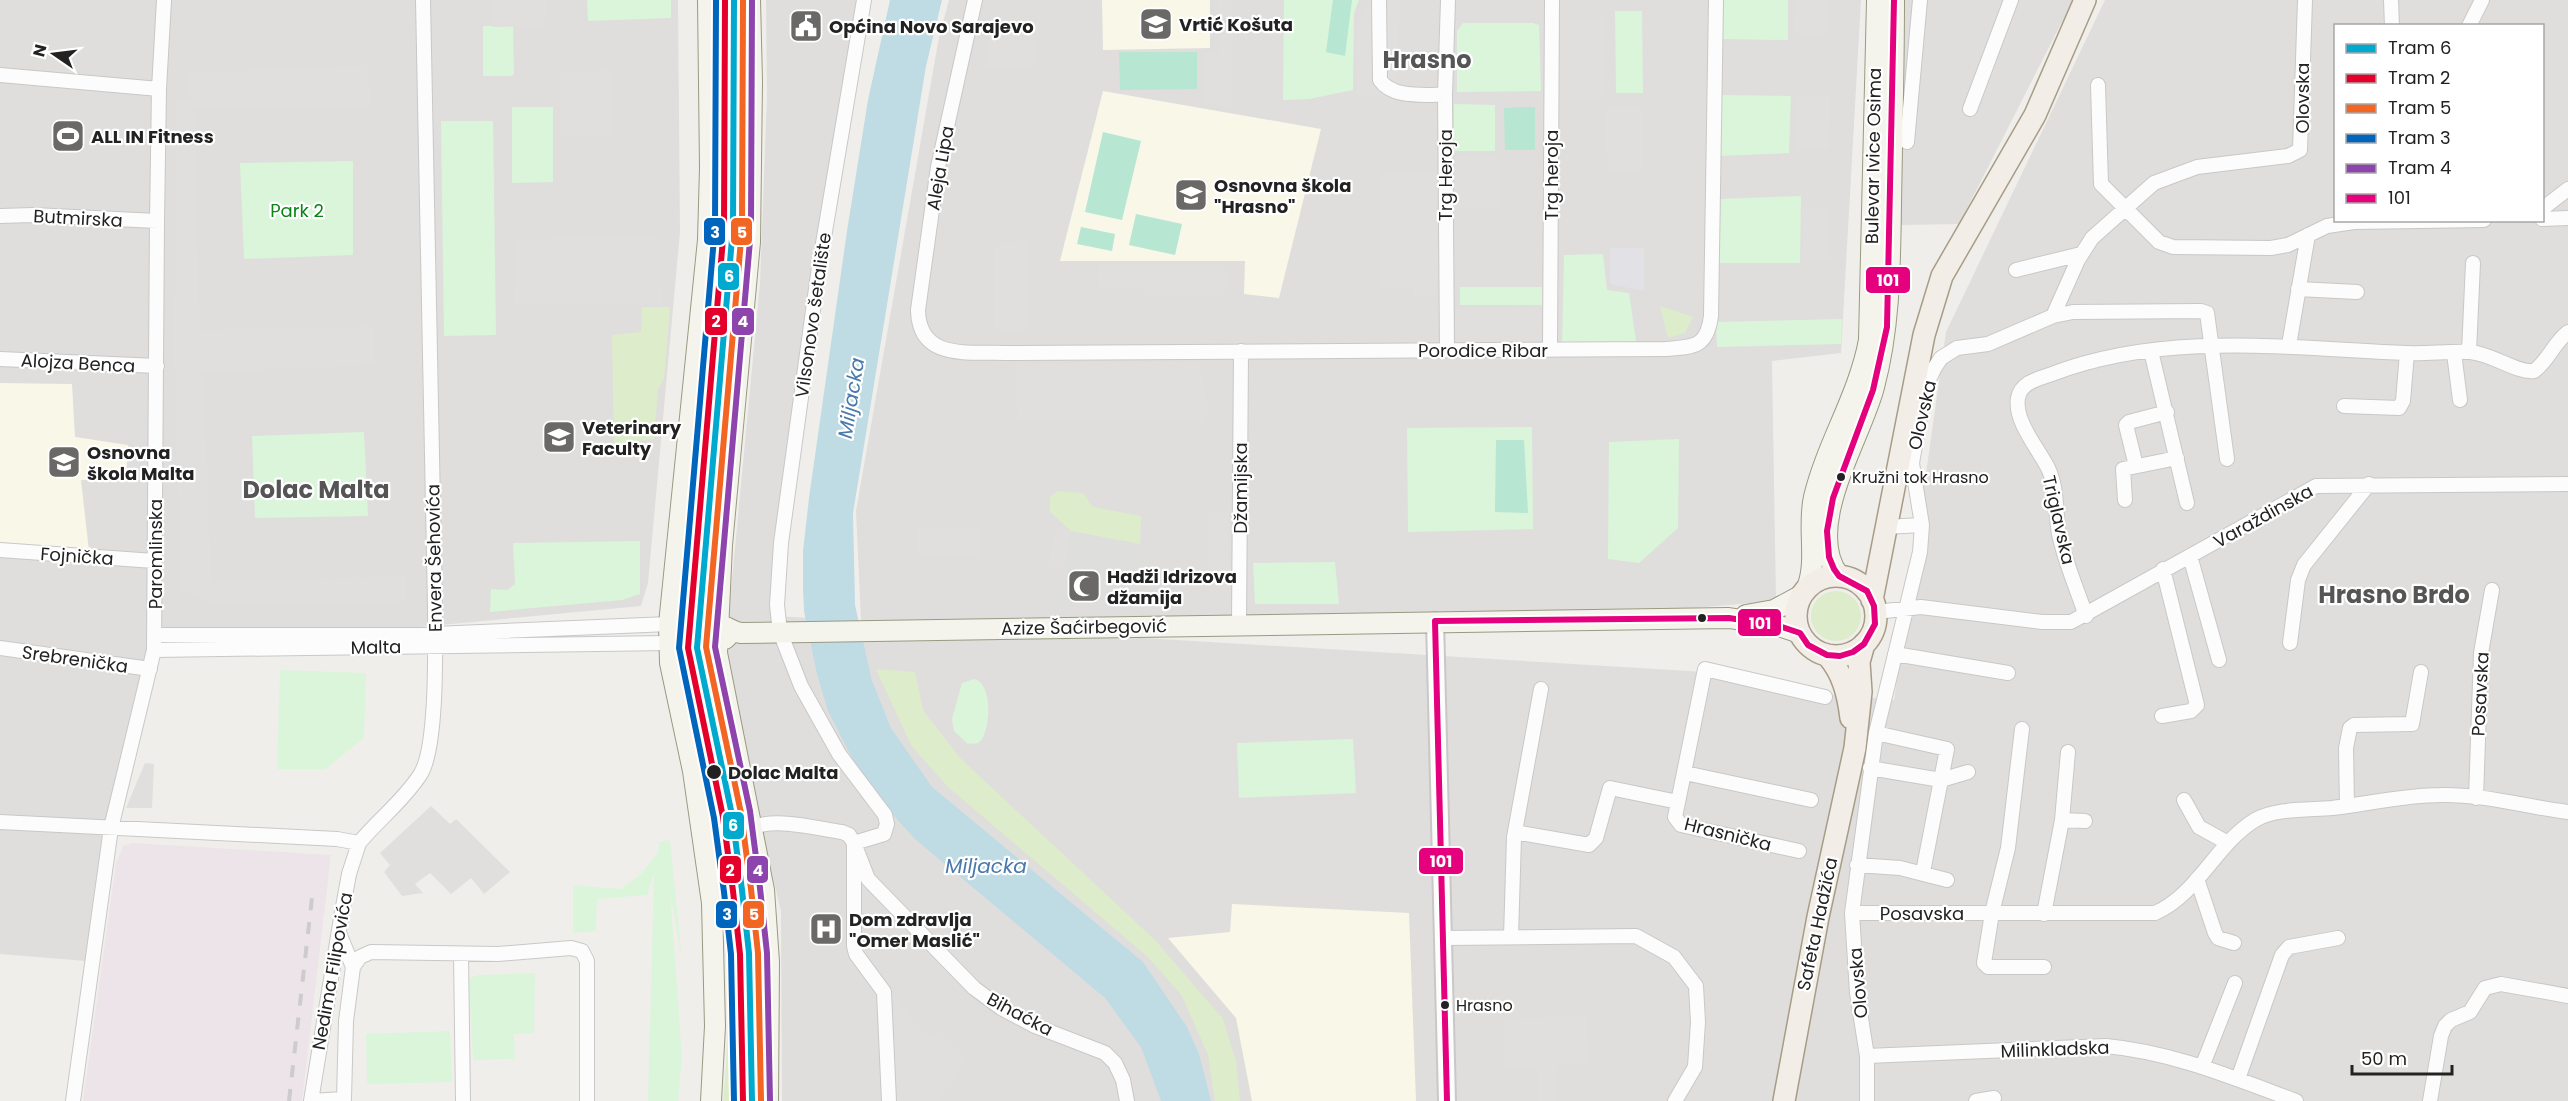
<svg xmlns="http://www.w3.org/2000/svg" width="2568" height="1101" font-family="Poppins,sans-serif">
  <rect width="100%" height="100%" fill="#f0eeeb"/>
  <!-- residential -->
  <path fill="#dfdedc" fill-rule="evenodd" d="M0,0h678l2,232 -32,351 -7,23 -465,44h-19l-7,-20 -64,331 -86,-7z
    M766,0h99l-25,114 -64,502 85,5 -5,-110 83,-474 10,-37h912l-20,353 -69,8 4,240 -227,19 -601,6 807,49 73,19 66,6 52,-368 159,-332h463v1101h-1786l-1,-189 -57,-248 36,-380 7,-188zM2336,26h206v194h-206z
    M1878,0h195l-114,224 -59,1z"/>
  <!-- industrial -->
  <path fill="#ede4e9" d="M132,843l199,12 -29,246h-219l33,-238 7,-17z"/>
  <!-- education -->
  <path fill="#f8f7e8" d="M1102,0h108v48l-107,2z
    M1103,91l218,38 -42,169 -35,-4 1,-33h-185z
    M0,383l72,1 3,53 53,8 -2,34 -45,1 8,71 -89,-8z
    M1232,904l177,9 7,188h-164l-16,-83 -68,-80 62,-6z"/>
  <!-- religious -->
  <path fill="#dededc" d="M1071,531l77,15 -15,55 -54,7 -23,-7z"/>
  <!-- grass -->
  <path fill="#ddeccb" d="M1660,306l33,11 -8,16 -17,5z
    M642,307h28l-6,72 -6,10 -4,50 -40,5 -2,-109 29,-3z
    M1058,491l25,2 10,14 48,9 -1,28 -69,-13 -21,-19v-15z
    M1811 616a25 25 0 1 1 50 0a25 25 0 1 1-50 0Z
    M876,669l39,3 8,38 37,48 195,182 68,79 13,42 4,40h-25l-7,-46 -26,-59 -33,-38 -202,-172 -36,-41z
    M730,777l15,69 9,63 5,192h-36c11,-107 2,-214 -17,-319z"/>
  <!-- park -->
  <path fill="#daf5da" d="M587,0h84v18l-83,3z
    M1284,0h75l-5,13 -1,77 -44,9 -26,1z
    M1724,0h64v40l-65,-1z
    M1615,11h27l1,82h-27z
    M1463,23h70l6,2 2,66 -84,1v-61z
    M483,26h30l1,48 -3,2h-28z
    M1721,95l70,1 -2,57 -69,3z
    M1454,104l41,1v46h-41z
    M512,107h41v75l-41,1z
    M441,121h52l3,214 -52,1z
    M353,161v94l-109,4 -4,-96z
    M1801,196l-1,67h-82l2,-64z
    M1603,254l4,36 22,3 8,54 -75,-1 2,-91z
    M1460,287h82v18h-82z
    M1842,319l-1,25 -124,3 -1,-25z
    M1532,427l1,102 -125,3 -1,-104z
    M364,432l4,84 -113,2 -3,-82z
    M1679,439l-1,89 -39,35 -31,-4 1,-117z
    M640,541v53l-18,6 -132,12 1,-23 16,1 8,-6 -2,-41z
    M1335,562l4,42h-84l-2,-41z
    M280,670l86,3 -2,65 -39,31h-48z
    M974,679c21,5 16,58 4,64 -3,1 -7,0 -10,1l-14,-13 -2,-12 10,-36z
    M1353,739l3,54 -117,5 -2,-55z
    M670,840l12,120 -12,-69 12,166 -4,44h-30l6,-228 -7,22 -50,4 -1,32 -23,2v-48l47,4 19,-13 19,-23 1,-11z
    M535,973l-1,60 -20,1 1,25 -42,1 -4,-82 10,-3z
    M450,1031l2,51 -85,2 -1,-50z"/>
  <!-- pitch -->
  <path fill="#b7e6d2" d="M1333,0h19l-7,56 -19,-4z
    M1119,52h78v37l-77,1z
    M1535,107v43h-30l-1,-42z
    M1103,132l38,9 -19,79 -37,-8z
    M1136,214l46,10 -7,31 -46,-10z
    M1081,227l34,7 -3,17 -35,-7z
    M1496,440h28l4,73 -33,-1z"/>
  <!-- parking -->
  <path fill="#e0dfde" d="M493,0h53l-1,26 -52,1z
    M1218,0h15v108l-28,-5v-49h14z
    M1369,0h30l-2,98 -40,-3v-71z
    M1795,0h32v34h-33z
    M1603,19v81h-43v-80z
    M987,40h49v27h-49z
    M369,65l1,41 -175,2 4,222 175,-4v39l-171,7 8,210 195,-6v26h-198l-27,-12 -7,-246 3,-244h12v-27z
    M612,70l2,65 -53,1 -1,-64z
    M1797,96h33l-1,53h-33z
    M1606,106h36v66h-35z
    M1456,158h43v51h-43z
    M1439,173l1,123h-25l-1,-9h-33l-1,-113z
    M1803,207h26v53h-26z
    M660,237l2,68h-148l2,-66z
    M1028,241l1,89h-35v-88z
    M1098,265h125v7h4v14l-3,1v10h-81v-10h-45z
    M1540,308v38l-84,1 -1,-38z
    M1199,362l9,47 -6,12h-184l-2,-57z
    M1209,512h19l1,64 -20,1z
    M918,527h61v30h-61z
    M1056,528l15,3 -8,39 -15,-3z
    M145,763l9,1 -2,44h-26z
    M431,806l19,18 6,-5 54,53 -26,22 -13,-16 -20,16 -21,-21 -15,11 8,9 -21,3 -18,-24 6,-7 -10,-12z
    M891,993l39,46 11,-9 25,31 -26,40h-45z
    M1586,1016l2,49h-30l-2,36h-18v-28l-5,-4 -28,-2v-48z"/>
  <!-- plaza -->
  <path fill="#e2e1e5" d="M1610,248h34v43l-34,-7z"/>
  <!-- water -->
  <path fill="#bfdbe3" d="M890,0h52l-16,66 -73,447 2,92 17,76 19,47 41,59 211,175 44,65 12,27 12,47h-50l-20,-54 -36,-49 -190,-159 -49,-54 -38,-74 -11,-37 -13,-63 -1,-23v-37l6,-53 38,-267 21,-131z"/>
  <g fill="none" stroke-linecap="round" stroke-linejoin="round">
    <!-- minor casing -->
    <g stroke="#c9c8c7" stroke-width="16">
      <path id="minor" d="M864,0l-45,267 -38,276 -4,62 3,27 21,54 38,68 46,61 2,9 -3,10 -30,9 14,36 106,109 27,20 34,18 70,27 10,10 8,17 4,21
        M975,0l-37,167 -20,143c1,52 52,41 91,43l656,-4c28,-2 42,-1 46,-33l5,-316
        M1379,0l1,80c13,19 44,14 65,15
        M2391,0l1,26
        M2469,26l13,-26
        M0,75l159,14
        M2098,85l3,99 58,58 14,5 98,1 17,-3 39,-19 27,-4 130,-2
        M1970,109l41,-109
        M1907,142l13,-142
        M2542,209l26,-20
        M0,216l33,-1 124,6
        M2542,219l26,-1
        M2016,270l65,-16
        M2298,289l59,3
        M2053,316l20,-4 128,-1 6,2 20,146
        M2289,345l19,-110
        M1447,350l-2,-255 3,-95
        M1550,350l2,-350
        M2151,351l36,152
        M2469,352l4,-89
        M2454,353l6,47
        M0,359l157,7
        M2344,406l55,2 4,-7 4,-48
        M2136,466l-10,-41 3,-3 38,-10
        M2125,500l-2,-31 54,-11
        M1885,527l37,-2
        M0,550l154,11
        M2190,556l29,104
        M1876,612l45,-5 121,15h29l245,-136 252,-2
        M2086,616c-9,-27 -21,-54 -27,-82 -4,-22 -1,-45 -11,-66 -10,-20 -34,-47 -30,-70 3,-16 20,-19 34,-24 112,-43 237,-26 354,-21 21,1 43,-2 64,-1 23,2 46,21 64,19 14,-10 19,-27 34,-39
        M1239,625l2,-274
        M155,635h256l258,-11
        M2290,643l8,-63 6,-15 65,-81
        M0,648l150,21
        M154,650l515,-7
        M1895,654l113,19
        M2162,716l29,-5 6,-6 -34,-136
        M2022,729l-14,119 -16,65 -8,50 4,4h56
        M1876,733l71,16 -24,123
        M1870,768l71,12 27,-8
        M1685,773l126,27
        M2476,798l5,-145 11,-63
        M2184,800l15,27 29,16
        M2347,806l-1,-58 4,-20 4,-3 58,-1 9,-52
        M2062,820l6,-68
        M0,822l337,17 22,4c20,-24 44,-42 61,-68 18,-27 15,-132 15,-168l-12,-607
        M753,827c26,-9 62,1 89,5l7,3 5,8v103l2,8 28,38 5,109
        M1515,832l74,13 7,-7 14,-50 68,14
        M1799,851l-118,-26 -6,-8 30,-148 120,28
        M1857,865l43,3 47,12
        M2197,879l18,54 3,5 16,5
        M1852,913h303c42,-18 61,-69 100,-93 20,-12 53,-10 77,-12 36,-4 72,-13 109,-13 42,-1 85,12 127,17
        M2044,914l18,-94 23,1
        M339,933l14,34
        M1511,937l3,-100 27,-148
        M1443,938l193,-2 38,21 22,29 2,36 -3,45 -20,34
        M461,955l2,146
        M1867,1056l239,-10c66,6 128,32 190,55
        M2202,1067l33,-84
        M2238,1079l44,-124 7,-8 49,-9
        M73,1101l38,-273 43,-178 3,-429 2,-132 5,-89
        M311,1101l33,-2 2,-78 7,-54 7,-10 11,-5 127,2 73,-6 11,3 5,10v140
        M311,1101l31,-189 7,-38 10,-31
        M1867,1101v-45l-10,-63 -5,-80 24,-180 44,-181 2,-27 -10,-62 13,-75 10,-21 6,-9 16,-10 31,-4 65,-28 25,-56 14,-22 62,-55 43,-16 91,-11 12,-6 5,-150
        M1976,1101l18,-3
        M2430,1101l11,-65 4,-10 6,-6 19,-8 15,-24 16,-4 67,12"/>
    </g>
    <!-- tertiary casing -->
    <g stroke="#c9c8c7" stroke-width="20">
      <path id="tertiary" d="M1435,621l12,480"/>
    </g>
    <!-- secondary casing -->
    <g stroke="#999a82" stroke-width="22">
      <path id="secondary" d="M708,0l2,168 -2,72 -39,384 1,39 23,108 19,132 3,123 -4,75
        M750,0l2,81 -2,161 -28,303 -5,108 47,237 5,72 -1,139
        M1839,576c-37,-49 22,-138 35,-189 16,-60 16,-121 17,-182 1,-68 3,-137 3,-205
        M1807,588c11,-28 0,-61 7,-91 13,-54 45,-102 55,-157l8,-340
        M1746,615l28,-5 28,-15
        M669,624c17,0 37,-2 54,2 7,2 10,6 18,7l988,-15 50,8 21,7
        M669,643l56,-4 3,-3"/>
    </g>
    <!-- primary casing -->
    <g stroke="#a79c86" stroke-width="24">
      <path id="primary" d="M1796 616a40 40 0 1 1 80 0a40 40 0 1 1-80 0Z
        M1872,600l52,-265 18,-59 93,-161 50,-115
        M1827,655c16,18 21,39 24,63
        M1784,1101l34,-184 37,-169 6,-56 -2,-30 5,-18"/>
    </g>
    <!-- minor -->
    <use href="#minor" stroke="#fdfcfc" stroke-width="14"/>
    <!-- tertiary -->
    <use href="#tertiary" stroke="#fdfcfc" stroke-width="16"/>
    <!-- secondary -->
    <use href="#secondary" stroke="#f4f4ed" stroke-width="20"/>
    <!-- primary -->
    <use href="#primary" stroke="#f3ede7" stroke-width="21"/>
    <!-- rail -->
    <path stroke="#ccc" stroke-width="4" stroke-dasharray="12 12" stroke-linecap="butt" d="M289,1101l24,-212"/>
    <!-- bus-1 casing -->
    <g stroke="#fff" stroke-width="10">
      <path id="bus-1" d="M1435,621l294,-3 50,8 21,7 8,12 19,10 13,1 13,-4 11,-8 11,-20 -1,-18 -7,-15 -28,-15 -5,-7 -5,-12 -2,-26 6,-33 40,-108 14,-63 7,-327
        M1435,621l12,480"/>
    </g>
    <!-- bus-1 -->
    <use href="#bus-1" stroke="#e5007d" stroke-width="6"/>
    <!-- tram-1 casing -->
    <g stroke="#fff" stroke-width="10">
      <path id="tram-1" d="M734,0l-1,227 -36,421 35,167 10,75 7,63 3,148"/>
    </g>
    <!-- tram-2 casing -->
    <g stroke="#fff" stroke-width="10">
      <path id="tram-2" d="M725,0l-1,227 -36,421 35,169 10,74 7,63 3,147"/>
    </g>
    <!-- tram-3 casing -->
    <g stroke="#fff" stroke-width="10">
      <path id="tram-3" d="M743,0l-1,228 -36,419 35,166 10,76 7,64 3,148"/>
    </g>
    <!-- tram-4 casing -->
    <g stroke="#fff" stroke-width="10">
      <path id="tram-4" d="M716,0l-1,226 -36,422 35,170 10,74 7,62 3,147"/>
    </g>
    <!-- tram-5 casing -->
    <g stroke="#fff" stroke-width="10">
      <path id="tram-5" d="M752,0l-1,229 -36,418 35,164 10,77 7,65 3,148"/>
    </g>
    <!-- tram-1 -->
    <use href="#tram-1" stroke="#00a9ce" stroke-width="6"/>
    <!-- tram-2 -->
    <use href="#tram-2" stroke="#e4002b" stroke-width="6"/>
    <!-- tram-3 -->
    <use href="#tram-3" stroke="#f26522" stroke-width="6"/>
    <!-- tram-4 -->
    <use href="#tram-4" stroke="#0065bd" stroke-width="6"/>
    <!-- tram-5 -->
    <use href="#tram-5" stroke="#8e44ad" stroke-width="6"/>
  </g>
  <!-- icons -->
  <defs>
    <g id="school-square" transform="scale(1.725)"><rect x="-9" y="-9" width="18" height="18" rx="4" fill="#6a6968" stroke="#fff"/><path d="M0-5L7-2L0 1L-7-2ZM-4 1L0 2.5L4 1V4Q0 6-4 4Z" fill="#fff"/></g>
    <g id="civic-square" transform="scale(1.725)"><rect x="-9" y="-9" width="18" height="18" rx="4" fill="#6a6968" stroke="#fff"/><path d="M-.6-6.5H3V-4.5H.6V-3L4-1V1h2V6H-6V1h2V-1L-.6-3ZM-1.2 2.5V6h2.4V2.5Z" fill="#fff"/></g>
    <g id="stadium-square" transform="scale(1.725)"><rect x="-9" y="-9" width="18" height="18" rx="4" fill="#6a6968" stroke="#fff"/><path d="M0-5a6.5 5 0 1 0 0 10a6.5 5 0 1 0 0-10ZM-3.5-1.8h7v3.6h-7Z" fill="#fff"/></g>
    <g id="university-square" transform="scale(1.725)"><rect x="-9" y="-9" width="18" height="18" rx="4" fill="#6a6968" stroke="#fff"/><path d="M0-5L7-2L0 1L-7-2ZM-4 1L0 2.5L4 1V4Q0 6-4 4Z" fill="#fff"/></g>
    <g id="mosque-square" transform="scale(1.725)"><rect x="-9" y="-9" width="18" height="18" rx="4" fill="#6a6968" stroke="#fff"/><path d="M3.5-4.9A6 6 0 1 0 3.5 4.9A5 5 0 1 1 3.5-4.9Z" fill="#fff"/></g>
    <g id="hospital-square" transform="scale(1.725)"><rect x="-9" y="-9" width="18" height="18" rx="4" fill="#6a6968" stroke="#fff"/><path d="M-5-5h3v3.5h4V-5h3V5h-3V1.5h-4V5h-3Z" fill="#fff"/></g>
  </defs>
  <g fill-rule="evenodd">
    <use href="#school-square" x="1156" y="24"/>
    <use href="#civic-square" x="806" y="26"/>
    <use href="#stadium-square" x="68" y="136"/>
    <use href="#school-square" x="1191" y="195"/>
    <use href="#university-square" x="559" y="437"/>
    <use href="#school-square" x="64" y="462"/>
    <use href="#mosque-square" x="1084" y="586"/>
    <use href="#hospital-square" x="826" y="929"/>
  </g>
  <!-- markers -->
  <g fill="#222" stroke="#fff" stroke-width="2">
    <circle cx="1841" cy="477" r="5"/>
    <circle cx="1702" cy="618" r="5"/>
    <circle cx="714" cy="772" r="8"/>
    <circle cx="1445" cy="1005" r="5"/>
  </g>
  <g text-anchor="middle" dominant-baseline="central" stroke-width="4.5" stroke-linejoin="round" paint-order="stroke">
    <!-- bus labels -->
    <g font-size="16" fill="#222" stroke="#fff" text-anchor="start">
      <text x="1852" y="477">Kružni tok Hrasno</text>
      <text x="1456" y="1005">Hrasno</text>
    </g>
    <!-- poi labels -->
    <g font-size="18" font-weight="bold" fill="#222" stroke="#fff" text-anchor="start">
      <text x="1179" y="24">Vrtić Košuta</text>
      <text x="829" y="26">Općina Novo Sarajevo</text>
      <text x="91" y="136">ALL IN Fitness</text>
      <text x="1214" y="185">Osnovna škola<tspan x="1214" dy="21">"Hrasno"</tspan></text>
      <text x="582" y="427">Veterinary<tspan x="582" dy="21">Faculty</tspan></text>
      <text x="87" y="452">Osnovna<tspan x="87" dy="21">škola Malta</tspan></text>
      <text x="1107" y="576">Hadži Idrizova<tspan x="1107" dy="21">džamija</tspan></text>
      <text x="849" y="919">Dom zdravlja<tspan x="849" dy="21">"Omer Maslić"</tspan></text>
    </g>
    <!-- street labels -->
    <g font-size="18" fill="#222" stroke="#fff">
      <text transform="translate(2302 98) rotate(-90)">Olovska</text>
      <text transform="translate(1873 156) rotate(-89)">Bulevar Ivice Osima</text>
      <text transform="translate(940 168) rotate(-80)">Aleja Lipa</text>
      <text transform="translate(1445 175) rotate(-90)">Trg Heroja</text>
      <text transform="translate(1551 175) rotate(-90)">Trg heroja</text>
      <text transform="translate(78 218) rotate(3)">Butmirska</text>
      <text transform="translate(813 315) rotate(-82)">Vilsonovo šetalište</text>
      <text x="1483" y="350">Porodice Ribar</text>
      <text transform="translate(78 363) rotate(3)">Alojza Benca</text>
      <text transform="translate(1922 415) rotate(-77)">Olovska</text>
      <text transform="translate(1240 488) rotate(-90)">Džamijska</text>
      <text transform="translate(2263 516) rotate(-29)">Varaždinska</text>
      <text transform="translate(2059 520) rotate(77)">Triglavska</text>
      <text transform="translate(155 554) rotate(-90)">Paromlinska</text>
      <text transform="translate(77 556) rotate(4)">Fojnička</text>
      <text transform="translate(434 558) rotate(-91)">Envera Šehovića</text>
      <text transform="translate(1084 627) rotate(-1)">Azize Šaćirbegović</text>
      <text transform="translate(376 647) rotate(-1)">Malta</text>
      <text transform="translate(75 659) rotate(8)">Srebrenička</text>
      <text transform="translate(2480 694) rotate(-87)">Posavska</text>
      <text transform="translate(1728 834) rotate(14)">Hrasnička</text>
      <text x="1922" y="913">Posavska</text>
      <text transform="translate(1817 924) rotate(-78)">Safeta Hadžića</text>
      <text transform="translate(332 971) rotate(-80)">Nedima Filipovića</text>
      <text transform="translate(1858 983) rotate(-95)">Olovska</text>
      <text transform="translate(1020 1014) rotate(28)">Bihaćka</text>
      <text transform="translate(2055 1049) rotate(-2)">Milinkladska</text>
    </g>
    <!-- park labels -->
    <g font-size="18" fill="#0c8416" stroke="#fff">
      <text x="297" y="210">Park 2</text>
    </g>
    <!-- stop labels -->
    <g font-size="18" font-weight="bold" fill="#222" stroke="#fff" text-anchor="start">
      <text x="728" y="772">Dolac Malta</text>
    </g>
    <!-- water labels -->
    <g font-size="20" font-style="italic" fill="#4a7aab" stroke="#fff">
      <text transform="translate(851 398) rotate(-81)">Miljacka</text>
      <text x="986" y="866">Miljacka</text>
    </g>
    <!-- district labels -->
    <g font-size="24" font-weight="bold" fill="#555" stroke="#fff">
      <text x="1427" y="59">Hrasno</text>
      <text x="316" y="489">Dolac Malta</text>
      <text x="2394" y="594">Hrasno Brdo</text>
    </g>
  </g>
  <g stroke="#fff" stroke-width="2">
    <rect x="703" y="217" width="23" height="29" rx="6" fill="#0065bd"/>
    <rect x="730" y="217" width="23" height="29" rx="6" fill="#f26522"/>
    <rect x="717" y="262" width="23" height="29" rx="6" fill="#00a9ce"/>
    <rect x="1865" y="266" width="46" height="28" rx="6" fill="#e5007d"/>
    <rect x="704" y="307" width="24" height="29" rx="6" fill="#e4002b"/>
    <rect x="731" y="307" width="24" height="29" rx="6" fill="#8e44ad"/>
    <rect x="1737" y="608" width="45" height="29" rx="6" fill="#e5007d"/>
    <rect x="722" y="811" width="23" height="29" rx="6" fill="#00a9ce"/>
    <rect x="1418" y="847" width="46" height="28" rx="6" fill="#e5007d"/>
    <rect x="746" y="855" width="23" height="29" rx="6" fill="#8e44ad"/>
    <rect x="719" y="855" width="23" height="29" rx="6" fill="#e4002b"/>
    <rect x="742" y="900" width="23" height="29" rx="6" fill="#f26522"/>
    <rect x="715" y="900" width="23" height="29" rx="6" fill="#0065bd"/>
  </g>
  <g font-size="16" text-anchor="middle" font-weight="bold" fill="#fff">
    <text x="715" y="238">3</text>
    <text x="742" y="238">5</text>
    <text x="729" y="282">6</text>
    <text x="1888" y="286">101</text>
    <text x="716" y="327">2</text>
    <text x="743" y="327">4</text>
    <text x="1760" y="629">101</text>
    <text x="733" y="831">6</text>
    <text x="1441" y="867">101</text>
    <text x="758" y="876">4</text>
    <text x="730" y="876">2</text>
    <text x="754" y="920">5</text>
    <text x="727" y="920">3</text>
  </g>
  <!-- legend -->
  <rect x="2334" y="24" width="210" height="198" fill="#ffffff" stroke="#a7a7a7" stroke-width="1.5"/>
  <rect x="2346" y="44" width="30" height="9" fill="#00a9ce" stroke="#a7a7a7" stroke-width="1.5"/>
  <text x="2388" y="54" font-size="18" fill="#222222">Tram 6</text>
  <rect x="2346" y="74" width="30" height="9" fill="#e4002b" stroke="#a7a7a7" stroke-width="1.5"/>
  <text x="2388" y="84" font-size="18" fill="#222222">Tram 2</text>
  <rect x="2346" y="104" width="30" height="9" fill="#f26522" stroke="#a7a7a7" stroke-width="1.5"/>
  <text x="2388" y="114" font-size="18" fill="#222222">Tram 5</text>
  <rect x="2346" y="134" width="30" height="9" fill="#0065bd" stroke="#a7a7a7" stroke-width="1.5"/>
  <text x="2388" y="144" font-size="18" fill="#222222">Tram 3</text>
  <rect x="2346" y="164" width="30" height="9" fill="#8e44ad" stroke="#a7a7a7" stroke-width="1.5"/>
  <text x="2388" y="174" font-size="18" fill="#222222">Tram 4</text>
  <rect x="2346" y="194" width="30" height="9" fill="#e5007d" stroke="#a7a7a7" stroke-width="1.5"/>
  <text x="2388" y="204" font-size="18" fill="#222222">101</text>
  <!-- north arrow -->
  <g transform="translate(54 54) rotate(284)" stroke="#ffffff" stroke-width="4.5" paint-order="stroke">
  <path d="M0-4.5L10 22L0 15L-10 22Z" fill="#222222"/>
  <text y="-9" font-size="16" font-weight="bold" text-anchor="middle" fill="#222222">N</text>
  </g>
  <!-- scale -->
  <path d="M2352 1065v9h100v-9" fill="none" stroke="#222222" stroke-width="3"/>
  <text x="2361" y="1065" font-size="18" fill="#222222" stroke="#ffffff" stroke-width="4.5" paint-order="stroke">50 m</text>
</svg>
